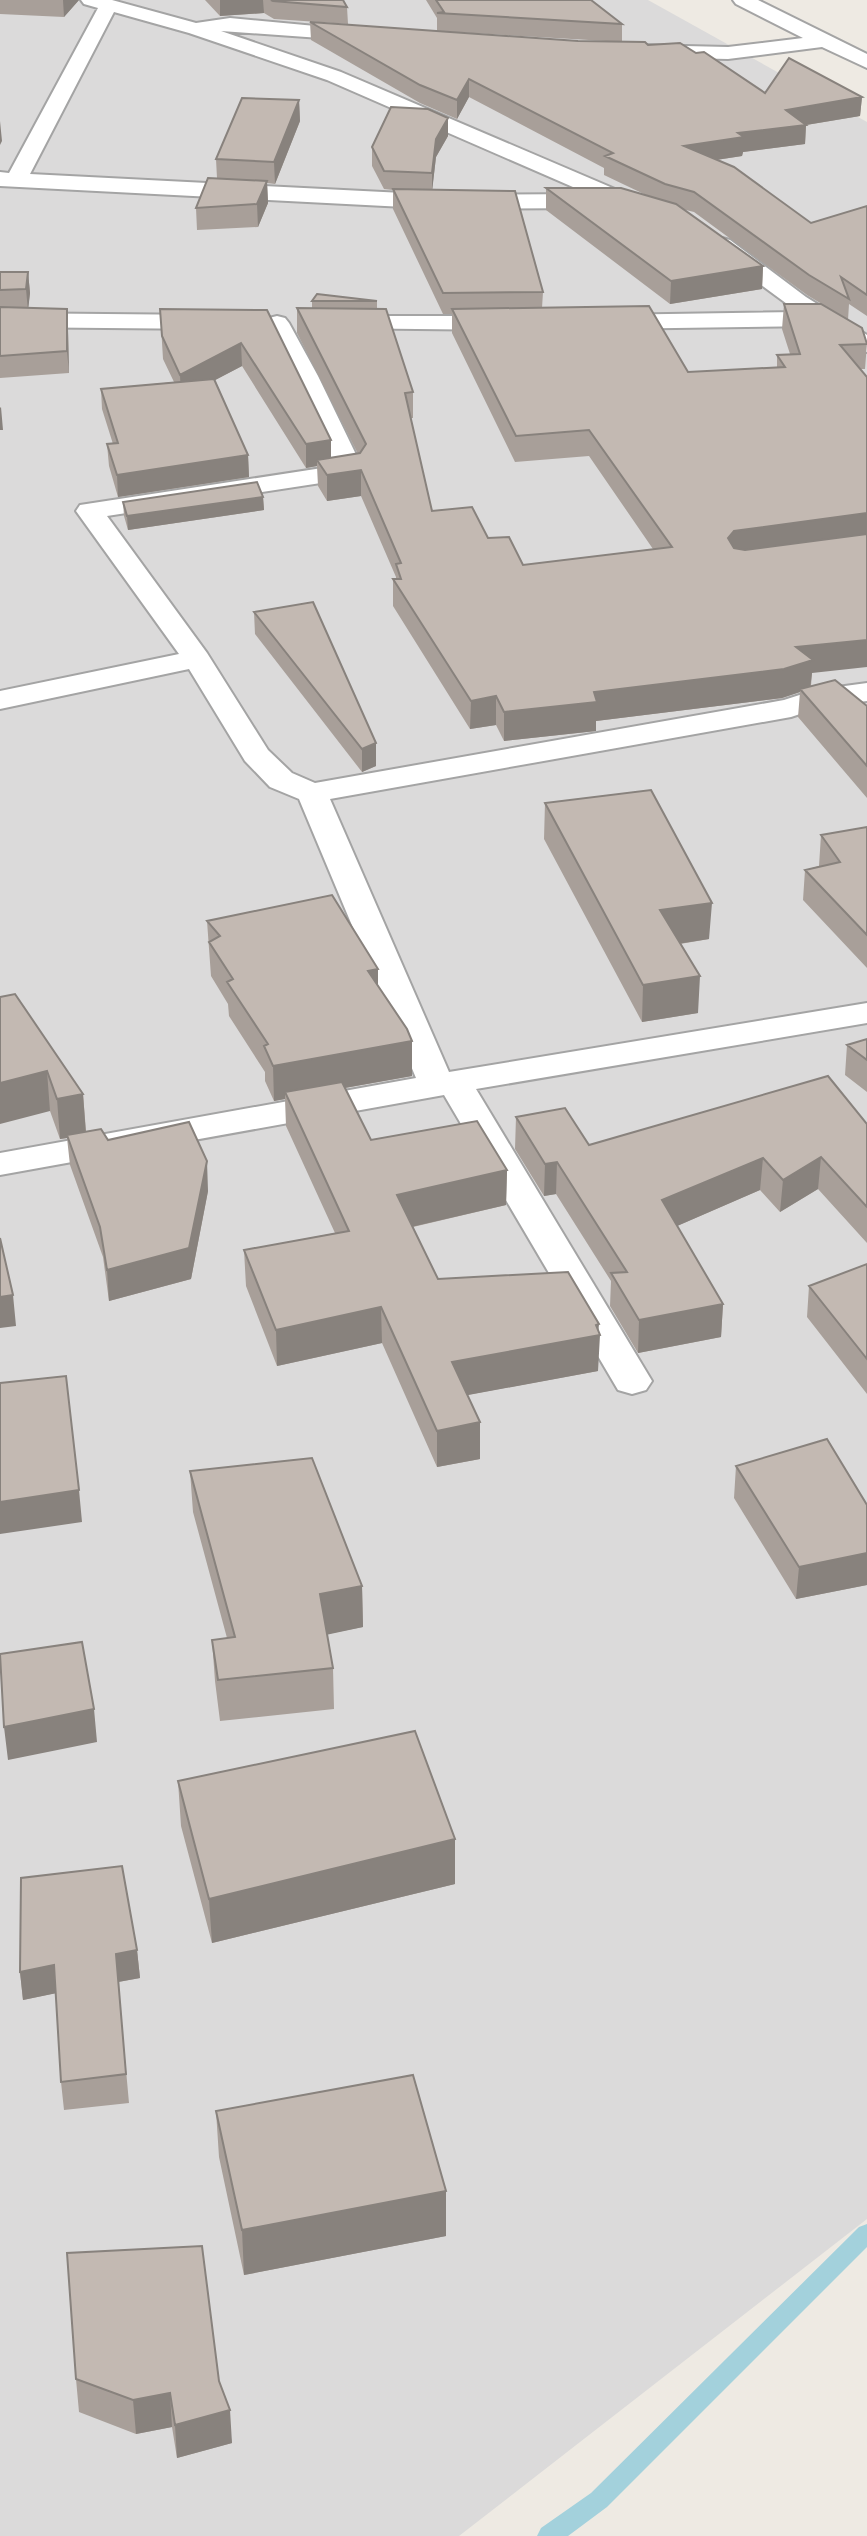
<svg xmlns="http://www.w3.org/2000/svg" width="867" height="2536" font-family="Karla,sans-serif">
  <rect width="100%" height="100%" fill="#eeeae3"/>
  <!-- residential -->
  <path fill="#dbdada" d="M0,0h648l219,122v2097l-408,317h-459z"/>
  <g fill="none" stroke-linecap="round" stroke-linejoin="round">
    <!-- stream -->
    <path fill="#a3d1dc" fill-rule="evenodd" d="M867,2224v23l-260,260 -39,29h-31l4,-8 50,-35 268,-266z"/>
    <!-- minor casing -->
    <g stroke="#a4a4a4" stroke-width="4">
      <path id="minor" d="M81,0h31l84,23 34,-5 139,13 3,4 -3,4 -7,2 -141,-10 120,41 274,117 3,5 -11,12 -8,2 -156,1 -443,-23v-14l9,1 89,-165 -14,-4zM114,12l75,21 138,47 262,114 -146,1 -413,-21z
        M733,0h25l109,54v14l-45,-21 -94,12 -86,-2 -7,-2 -3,-4 3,-4 7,-2 86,2 75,-9 -67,-34z
        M722,238l8,2 76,57 61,38v17l-9,-2 -38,-24 -216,3 -8,-2 -4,-5 4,-5 8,-2 194,-3 -84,-62 -3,-5 3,-5z
        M0,313l211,2 8,2 4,5 -4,5 -8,2 -211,-2z
        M277,316l8,2 4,5 29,53 46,95 -4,6 -253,39 100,137 61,97 24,23 23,10 469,-83 31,-10 52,-7v18l-46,6 -30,10 -461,82 119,273 418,-69v20l-391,66 176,292 -6,9 -14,4 -14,-4 -174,-295 -444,80v-22l416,-75 -117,-279 -29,-12 -25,-26 -56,-92 -189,40v-18l179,-37 -103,-143 4,-6 255,-39 -41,-90 -29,-53 4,-5z
        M338,316h167l8,2 4,5 -4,5 -8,2 -175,-2 -4,-5 4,-5z"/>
    </g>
    <!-- minor -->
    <use href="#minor" fill="#fff" fill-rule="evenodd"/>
  </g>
  <!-- wall -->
  <path fill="#a89f99" d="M0,0h79l-15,17 -64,-3z
    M205,0h138l4,7 1,17 -74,-5 -10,-6 -44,3z
    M426,0h165l31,24v18l26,3 117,48 97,4 -2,19 -54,9 -1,19 -62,8 -1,4 -26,4 95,63 56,-17v110l-18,-12 -1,16 -41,-25 -113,-83 -12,-3 81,57 -1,23 -92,15 -124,-94v-22l102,8 -44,-21v-7l-135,-71 -12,22 -37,-16 -109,-63 -1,-18 268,19h28l-169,-10v-13z
    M299,100l1,21 -25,63 -8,-1 1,20 -10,24 -61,3 -1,-22 21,-30 -1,-19z
    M448,118v18l-12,21 -4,33 111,102 -1,16 146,64 89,-5v-12l13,-1 -8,-25 2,-25 83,39 -2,26h-4l-49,304 -1,13 56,20v92l-69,-81 2,-25 -18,6 -186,23v10l-92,10 -8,-16 -26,4 -77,-123v-27h3v-2l-35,-81 -34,5 -9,-15 -1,-20 -11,2 -64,-102 -27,14 33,75 1,22 -131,20 -9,-31 -2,-22h6l-11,-35 -1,-20 73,-7 -11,-23 -3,-50 107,1 64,148 27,-4 -61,-121v-25h15v-7h65v8l36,83v26h-2l21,93 56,27 35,27 130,-16 -64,-93 -74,6 -63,-129v-19h-9l-50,-105v-19l-9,-1 -12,-23v-19z
    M0,272h28l2,21 -2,15 40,22 1,43 -69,5z
    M263,497l1,13 -136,20 -4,-14 -1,-14z
    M254,612l122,131v23l-14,6 -107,-138z
    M545,803l164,136 -29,5 18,69 -56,9 -98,-183z
    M867,827v141l-64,-68 2,-30 14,-4 2,-31z
    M207,921l171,48v16l34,91 -67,12 26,52 136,30 -1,35 -93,22 25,52 160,53v39l-131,24 13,64 -43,8 -55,-124 -105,23 -31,-80 -2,-36 91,-17 -49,-107 -1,-27 -11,2 -9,-20v-9l-36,-56 -1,-12 -17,-28z
    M0,997l83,97 3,37 22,9 100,51 -17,88 -82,22 -6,-44 -33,-92 -3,-27 -7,1 -10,-28z
    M867,1039v53l-22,-17 2,-30z
    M516,1117l73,28 278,-21v119l-49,-54 -38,23 -20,-22 -83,36 46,78 -2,33 -83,16 -28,-47 1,-25 -55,-87 -12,2 -29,-47z
    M867,1264v130l-60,-77 2,-31z
    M736,1466l131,39v80l-71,14 -62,-101z
    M190,1471l172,115 1,41 -36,7 6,34 1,41 -114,12 -5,-40 -3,-41 15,-2 -34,-126z
    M178,1781l277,58v45l-243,59 -31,-117z
    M137,1950l3,28 -22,4 11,121 -65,7 -3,-28 -5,-89 -33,7 -3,-28z
    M216,2111l230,80v45l-202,39 -25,-118z
    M76,2379l143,2 13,62 -55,15 -5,-31 -36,7 -57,-22z"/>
  <!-- shaded-wall -->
  <path fill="#88827d" d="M63,0h16l-15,17z
    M220,0h43l1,13 -44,3z
    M469,79v18l-12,22v-19z
    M862,97l-2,19 -54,9 -1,19 -62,8 -1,4 -59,9 1,-19 54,-13 48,-23z
    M299,100l1,21 -25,63 -1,-22z
    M448,118v18l-12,21 -4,35v-19l4,-34z
    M0,121l2,20 -2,4z
    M267,181l1,22 -10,24 -1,-23z
    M763,266l-1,23 -92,15 1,-23z
    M28,272l2,21 -2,18 -2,-22z
    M67,309l1,21 1,43 -2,-22z
    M241,343l1,23 -61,32 -1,-23z
    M1,407l2,23h-3v-22z
    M331,440v24l-14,-4v6l-11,2v-24z
    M248,455l1,22 -131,20 -1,-22z
    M361,470v26l-34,5v-26z
    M263,497l1,13 -136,20 -1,-14z
    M867,513v26l-135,19 -4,-20 6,-7z
    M867,640v27l-55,6 -2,16h-10v3l-18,6 -186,23v10l-92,10v-29l292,-65z
    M496,696v29l-26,4 1,-28z
    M376,743v23l-14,6v-23z
    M712,903l-3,36 -51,8 2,-37z
    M378,969v34l-10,-32z
    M700,976l-2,37 -56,9 1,-37z
    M412,1041v35l-124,22 -3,-6v7l-11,2 -1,-35z
    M47,1071l3,40 -50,13v-41z
    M83,1094l3,41h-19v3l-7,1 -3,-40z
    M821,1157l-3,32 -38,23 3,-32z
    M763,1158l-3,32 -99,43 1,-33z
    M207,1161l1,30 -17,88 -82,22 -2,-31z
    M557,1162l-1,32 -12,2 1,-32z
    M507,1170l-1,35 -108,25 -1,-35z
    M13,1295l3,31 -16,2v-31z
    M723,1304l-2,33 -83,16 1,-33z
    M381,1307l1,36 -105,23 -1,-36z
    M599,1324l-1,11h2l-2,36 -146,27v-36z
    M480,1422v37l-43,8v-36z
    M79,1490l3,32 -82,12v-32z
    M867,1553v32l-71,14 3,-32z
    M362,1586l1,41 -42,9 -1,-42z
    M94,1709l3,33 -89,18 -4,-33z
    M455,1839v45l-243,59 -3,-44z
    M137,1950l3,28 -22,4 -2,-28z
    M54,1965l3,28 -34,7 -3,-28z
    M446,2191v45l-202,39 -2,-45z
    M170,2393l2,34 -36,7 -3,-34z
    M230,2410l2,33 -55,15 -2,-33z"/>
  <!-- building -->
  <path fill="#c3b9b2" stroke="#88827d" stroke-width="2" d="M271,0h72l4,7 -74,-6z
    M436,0h155l31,24 -185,-11 7,-1z
    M310,22l268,19 67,1 3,3 32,-2 16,10 8,-1 61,41 24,-35 73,39 -76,13 20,15 -68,8 6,4 -60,9 50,21 77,56 56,-17v89l-26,-18 8,22 -40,-24 -115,-83 -29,-8 -60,-28 8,-3 -144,-74 -12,21 -37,-15z
    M242,98l57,2 -25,62 -58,-3z
    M391,107l37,2 20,9 -12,21 -4,34 -48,-2 -12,-24z
    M208,178l59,3 -10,23 -61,4z
    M546,188h75l55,16 87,62 -92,15z
    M393,189l122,2 28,101 -100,1z
    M0,272h28l-2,17 -26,1z
    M317,294l60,7h-65z
    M784,304h37l41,24 5,16 -27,1 27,32v136l-133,18 -6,7 6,10 11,2 122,-16v106l-71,7 17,13 -29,9 -190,23 3,10 -93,10 -8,-16 -25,5 -78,-122h8l-5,-15 5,-1 -40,-93 -34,5 -10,-15 43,-7 6,-9 -69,-136 89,1 27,83 -8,1 27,118 40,-4 16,31 21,-1 14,28 149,-18 -83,-117 -73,6 -64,-127 197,-3 39,66 97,-5 -8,-12 23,-1z
    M0,307l67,2v42l-67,5z
    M160,309l107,1 64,130 -25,4 -65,-101 -61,32 -18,-39z
    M214,379l34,76 -131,20 -10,-31 11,-1 -17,-54z
    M257,482l6,15 -136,19 -4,-14z
    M313,602l63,141 -14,6 -108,-137z
    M835,680l32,26v60l-67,-77z
    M651,790l61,113 -52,7 40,66 -57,9 -98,-182z
    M867,827v108l-62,-65 35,-8 -19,-27z
    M332,895l46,74 -10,2 39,58 5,12 -139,25 -9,-20 4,-2 -41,-62 6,-3 -24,-37 11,-6 -13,-15z
    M15,994l68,100 -26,5 -10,-28 -47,12v-86z
    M867,1039v21l-20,-15z
    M828,1076l39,48v83l-46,-50 -38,23 -20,-22 -101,42 61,104 -84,16 -28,-47 16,-1 -70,-110 -12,2 -29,-47 49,-9 24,37z
    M342,1082l29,58 106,-19 30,49 -110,25 41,84 130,-7 31,52 -3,1 4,10 -148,27 28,60 -43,9 -56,-124 -105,23 -32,-80 105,-19 -64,-139z
    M189,1122l18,39 -18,87 -82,22 -7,-43 -33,-92 34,-6 7,11z
    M0,1238l13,57 -13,2z
    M867,1264v95l-58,-73z
    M66,1376l13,114 -79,12v-119z
    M827,1439l40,66v48l-68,14 -63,-101z
    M312,1458l50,128 -42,8 13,74 -115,12 -6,-40 23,-3 -45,-166z
    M82,1642l12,67 -90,18 -4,-73z
    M415,1731l40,108 -246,60 -31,-118z
    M122,1866l15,84 -21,4 10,120 -65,8 -7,-117 -34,7 1,-94z
    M413,2075l33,116 -204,39 -26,-119z
    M202,2246l17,135 11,29 -55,15 -5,-32 -37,7 -57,-21 -9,-126z"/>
</svg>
